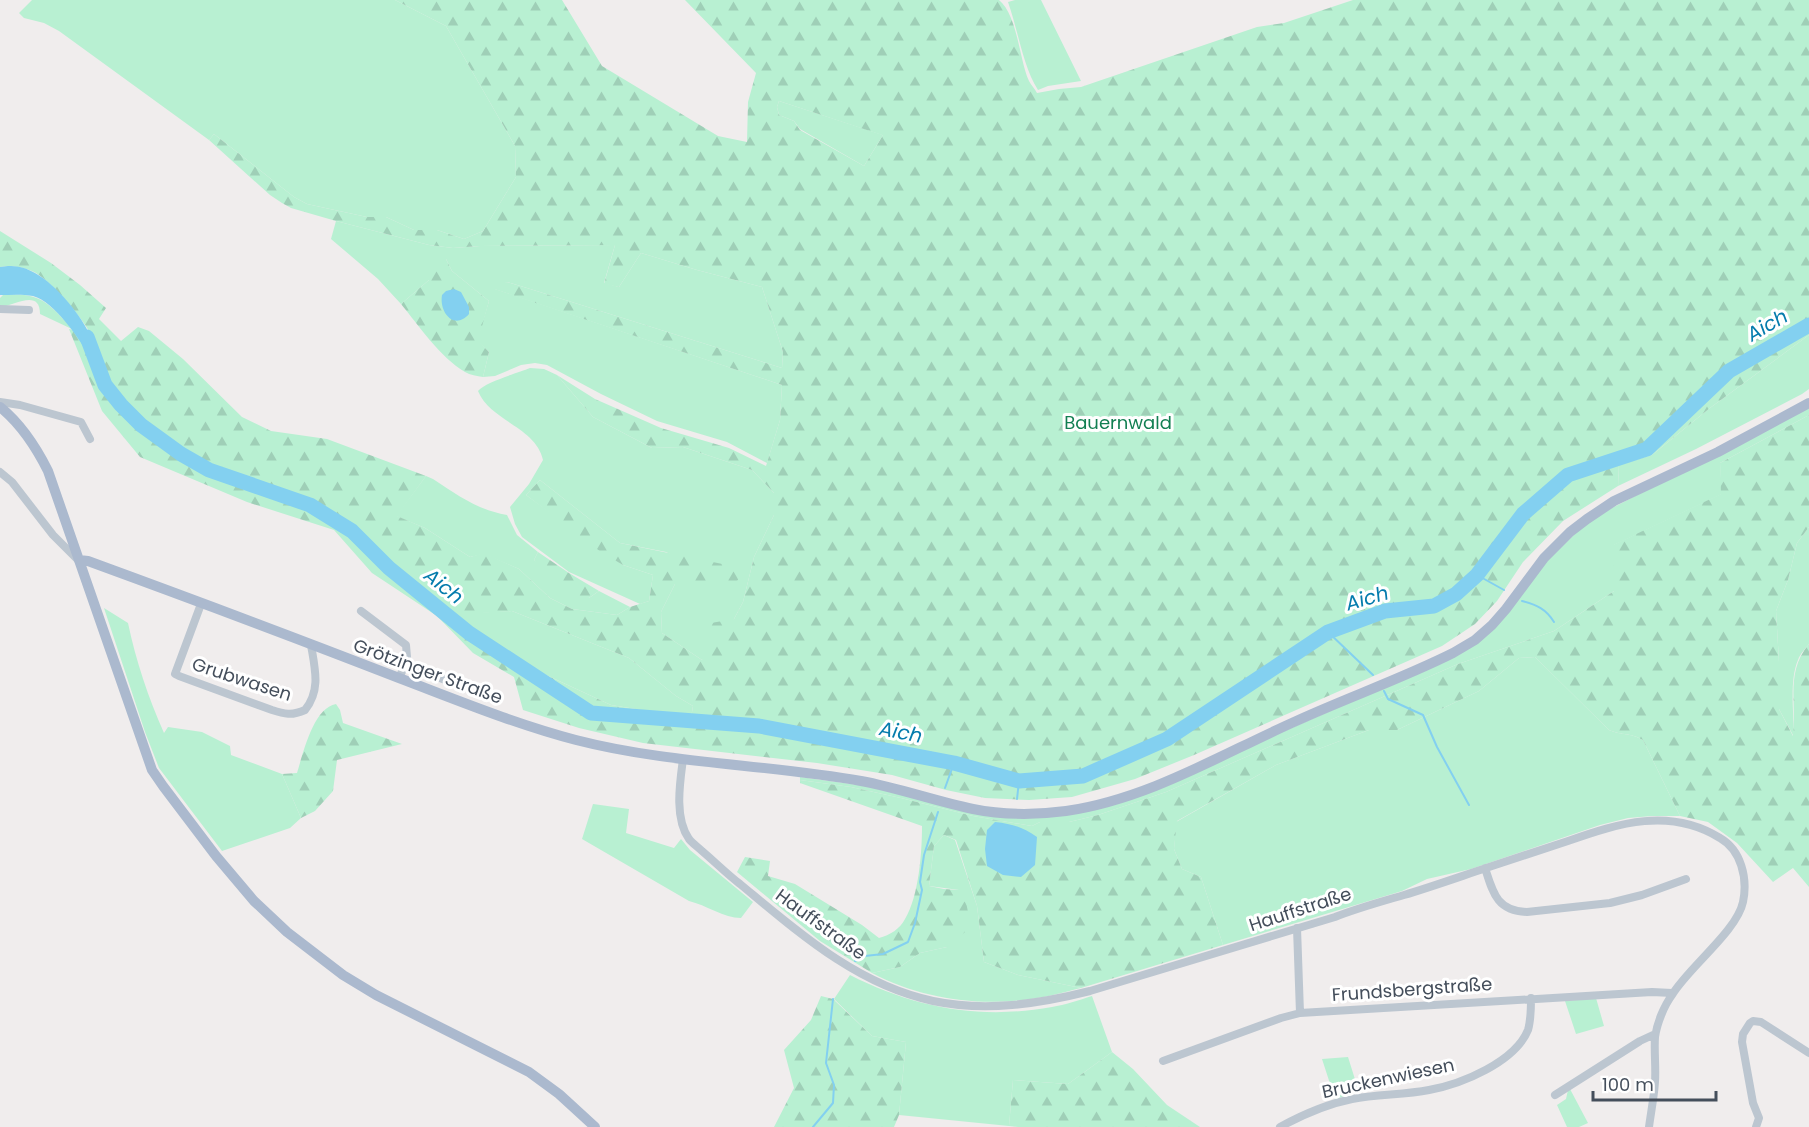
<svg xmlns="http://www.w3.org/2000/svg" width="1809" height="1127" font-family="Poppins,sans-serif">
  <defs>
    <pattern id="forest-firs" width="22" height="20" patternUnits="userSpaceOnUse" patternTransform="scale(1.5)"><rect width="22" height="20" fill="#b8f0d2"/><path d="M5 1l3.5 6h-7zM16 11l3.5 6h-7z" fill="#9fcfb7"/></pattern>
  </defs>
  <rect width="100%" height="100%" fill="#f0eded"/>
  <!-- green -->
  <path fill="#b8f0d2" d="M32,0h363l51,26 69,120 1,31 -33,54 -19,8 -27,-9h-23l-28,-13h-19l-60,-13 -13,-7 -80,-63 -5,6 -150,-109 -15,-8 -20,-5 -5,-5z
    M1015,0h26l40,81 -33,5 -10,4c-15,-23 -20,-60 -30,-88z
    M779,101l104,34 -19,31 -64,-37 -6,-8 -15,-6 -2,-8z
    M336,221l93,24 24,3 27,-2 135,-1 -11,38 15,4 22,-34 56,17 65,17 21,65 -1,16 -255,-80 -20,-6 -12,7 287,96 -2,35 -13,43 -40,-21 -70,-21 -56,-27 -54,-29 -12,-2 -14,2 -26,11 -12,1 6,-25 -12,-11 12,-40 -37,-30 -6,-12 -16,13 -1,8 -28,24 -23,-25 -47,-40z
    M3,295c40,-3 45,9 71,35l-34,-16c0,-26 -26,-8 -40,-7v-9z
    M1809,335v54l-7,5 -106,55 -78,37 1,-21 33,-10 58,-47z
    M530,368l14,1 13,6 36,42 59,31 31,-1 69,23 22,23v22l-20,42 -11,45 -9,17 -32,41 -40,-27 -1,-21 14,-28h57l-66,-32 -46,-9 -80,-63 -14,15 97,70 30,10 -4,26 -9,3 -71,-32 -47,-35 -7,-13 -5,-17 19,-23 14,-24c-7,-33 -53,-39 -65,-69 7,-9 40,-18 52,-23z
    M1809,408v7l-89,48 2,31 -108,51v46l-60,40 -96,33 -292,128 -68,23 -29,7h-29l-8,4 -59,-10 -72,-18 -50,-11 -51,-7v-3l73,10 97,26 123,-3 178,-73 187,-82 89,-94 33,-32 26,-18z
    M426,476l7,3c24,16 45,31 74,36l10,20 21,17 -4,8 55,38 10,-7 31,16 -13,8 -45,-6 -22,-11 -31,-29 -35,-15 -14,3 -45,-29 -29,-12z
    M1809,527v117c-4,5 -9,10 -11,16 -9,21 -4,55 -4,77l-15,-28v-47l-3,-51 12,-31 9,-37z
    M104,608l24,15c8,38 20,74 36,110l4,-6 34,5 28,14 1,9 51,19 19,44 -11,10 -68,23 -63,-83 -14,-36z
    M512,611l117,47 47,38 17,10 -2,12 -80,-13 -80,-37 -81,-54z
    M1535,657l74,73c14,6 20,2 34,10l37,76h-28l-24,2 -28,7 -129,44 -44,10 -25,12 -179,54 -22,-68 -19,-8 -8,-20 2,-27 100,-57 93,-35h28l82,-39 40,-33z
    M593,804l36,5 -3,24 48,15 7,-9 9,11 63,52 -12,16c-17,0 -35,-13 -52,-17l-107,-62z
    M944,835l11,5 22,66 7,56 34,13 63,13c-17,4 -33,9 -50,11 -53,8 -112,-1 -159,-26l28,-6 20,-14 27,-6 12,-57 -30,-4 5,-40z
    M850,975c65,33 130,45 202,32 13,-2 27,-7 40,-11l20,56 -44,32 -55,-4 -4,46 -110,-11 7,-73 -34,-6 -38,-37z
    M1596,998l8,28 -28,8 -11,-33z
    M1348,1057l11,35 -24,7 -13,-40z
    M1570,1089l18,34 -9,4h-12l-10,-22 9,-6 2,-9z"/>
  <!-- forest -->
  <path fill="url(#forest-firs)" fill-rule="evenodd" d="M395,0h167l40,66 116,70 29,6 1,-40 8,-29 -71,-73h314c19,16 20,59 30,81 2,4 6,8 8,12l22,-4 22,-2 176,-60 27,-4 69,-23h456v335l-99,73 -58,47 -33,10 -1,21 -55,35 -40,41 -26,39 -22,23 -33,22 -248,109 -59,24 -63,18 -43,3 -44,-2 -39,-8 -54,-15 -75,-12 -174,-20 -64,-15 -56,-18 -9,-33 -41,-24 -36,-37 -65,-43 -38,-43 -87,-28 -107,-45 -38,-46 -33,-82 5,1 17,27 4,-1c-1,-7 -2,-16 -5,-23 -9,-17 -40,-54 -58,-62 -9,-4 -22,-6 -32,-4v-36l51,32 29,22 26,23 -7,11 22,22 17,-14 11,4 34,28 59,58 29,14 56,8 99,37 -29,40 28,12 45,29 14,-4 35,16 31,29 22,11 45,6 13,-8 19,-6 4,-26 -30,-10 -22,-13 -75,-57 14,-15 80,63 117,24 1,13 -6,4h-57l-14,28 1,21 40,27 9,-37 23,-4 9,-17 11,-45 20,-42v-22l-22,-23 -69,-23 -31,1 -59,-31 -36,-42 38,24 66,29 68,20 37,18 14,-46 2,-35 -288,-96 5,-5 8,-2 20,6 255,80 1,-16 -21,-65 -65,-17 -56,-17 -22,34 -15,-3 11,-39 -135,1 -27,2 -24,-3 -93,-24 -45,-13 -9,-5 -12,-8 -61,-55 5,-6 80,63 13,7 60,13h19l28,13h23l27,9 19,-8 33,-54 -1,-31 -69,-120zM779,101l103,34h1l-19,31 -64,-36 -6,-9 -15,-6 -2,-8zM512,611l117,47 47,38 17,10 -2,12 -80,-13 -80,-37 -80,-53z
    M442,257l4,2 6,12 37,30 -11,40 11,11 -6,25c-6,-1 -13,-2 -18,-5 -25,-15 -46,-46 -64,-68l28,-24v-19z
    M1809,415v112l-12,16 -9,37 -12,31 3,51v47l14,27c4,-33 -8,-64 16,-92v243l-16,-19 -20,14 -36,-39 -29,-21 -28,-6 -37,-76c-14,-8 -20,-4 -34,-10l-74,-73 -16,1 -40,33 -82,39h-28l-93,35 -99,56 -3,28 8,20 19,8 22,68 -142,43 -63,-13 -34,-13 -7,-56 -21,-66 -12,-5 -10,11 -5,40 15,3 15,1 7,12 5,25 -24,20 -27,6 -20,14 -28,6 -52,-32 -83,-69 8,-15 25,4 -2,15 27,8 67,41 17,13c11,-3 21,-9 26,-19 14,-23 17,-67 17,-93l-122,-43v-3l51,7 50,11 72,18 59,10 8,-4h29l29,-7 68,-23 292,-128 96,-33 60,-40 -1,-46 108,-51 -1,-31z
    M538,552l31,21 30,18 -10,7 -20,-2 -35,-36z
    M336,704l4,6 3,13 59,21 -65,16 -4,31 -18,20 -14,7 -19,-44 15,-1c6,-19 16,-65 39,-69z
    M821,996l12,3 39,37 34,6 -7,73 -5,12h-120l20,-39 -10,-38 27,-30z
    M1112,1052l21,17 34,36 33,22h-182l-9,-1 4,-46 55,4z"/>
  <!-- water -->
  <path fill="#83d0f0" d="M8,266c8,0 16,1 23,5 21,9 48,41 58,62 4,7 4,15 6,23l-4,2c-12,-19 -36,-56 -58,-62 -11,-2 -22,-1 -33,-1v-28z
    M454,289l7,3 8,15v7c-15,17 -30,-2 -27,-19l4,-4z
    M995,822c18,2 27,5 42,15l-2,28 -14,12 -18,-2 -16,-9 -2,-17 2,-19z"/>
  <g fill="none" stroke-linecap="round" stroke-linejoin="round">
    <!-- stream -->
    <path stroke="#83d0f0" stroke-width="2" d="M1477,575l27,15
      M1522,601c15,4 24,8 32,21
      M1328,632l45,43
      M1384,691l4,8 35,16 14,32 32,58
      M945,788l9,-25
      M1017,799l2,-18
      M855,961l10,-5 18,-2 25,-12 7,-19 7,-33 -2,-8 4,-27 14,-43
      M813,1127l20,-24 1,-18 -8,-22 7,-64"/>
    <!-- river -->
    <path stroke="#83d0f0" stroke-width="15" d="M87,337l18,48 16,20 20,20 40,29 28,16 101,35 42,26 37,37 80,65 122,80 168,13 195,37 65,18 64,-5 84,-37 161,-107 57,-21 49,-5 22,-12 21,-19 46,-61 45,-39 79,-26 82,-78 80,-46"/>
    <!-- minor -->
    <path stroke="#bcc6d0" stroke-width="8" d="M0,309l29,1
      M0,402l20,3 61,17 9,17
      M0,472l12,10 41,53 25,25
      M201,604l-26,70 4,2 93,34c12,4 20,6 33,0 16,-20 10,-41 6,-65
      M361,611l45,34 1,12 -2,8
      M399,678l6,-13 51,19
      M683,759c-3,23 -9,59 6,80 3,4 9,8 13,12 13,11 25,23 38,33 58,48 117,101 193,117 53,11 105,3 157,-10l245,-74c23,-9 45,-15 69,-22 27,-8 55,-18 82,-27 27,-9 54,-18 82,-27 51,-18 102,-34 152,-3 21,12 28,40 23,64 -6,29 -55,66 -71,93 -8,11 -15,28 -17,42 -1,15 1,30 0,45 -1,15 -4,30 -6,45
      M1485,868c8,25 12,43 42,44l83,-9 32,-8 44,-16
      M1297,928l3,85
      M1163,1061l118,-43 19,-5 352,-21 20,1
      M1555,1095l85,-54 15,-7
      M1280,1127c22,-12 47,-23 72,-28 26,-5 52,-4 77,-9 33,-6 86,-28 99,-60 3,-10 3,-21 3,-32
      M1756,1127l3,-9 -6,-15 -11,-61 1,-8 7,-11 3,-2 8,1 48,31"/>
    <!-- major -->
    <path stroke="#abb9ce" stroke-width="10" d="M0,407c21,17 36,40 48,64l104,299 11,16 53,70 38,45 33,31 56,43 33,20 153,77 30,22 36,33
      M79,560l9,1c104,38 208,77 311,117 58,22 116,46 177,62 93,24 191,24 285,41 38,7 74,20 112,28 30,6 63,6 93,2 82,-12 154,-56 228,-89 52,-24 107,-43 159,-69l22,-13 17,-15 14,-16 38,-51 26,-26 17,-13 27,-18 104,-49 91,-49"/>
  </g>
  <g text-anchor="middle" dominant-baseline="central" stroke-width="6" stroke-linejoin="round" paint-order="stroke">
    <!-- park labels -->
    <g font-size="18" fill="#127f52" stroke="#fff">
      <text x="1118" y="422">Bauernwald</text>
    </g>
    <!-- street labels -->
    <g font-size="18" fill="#444e5b" stroke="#fff">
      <text transform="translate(428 671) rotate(20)">Grötzinger Straße</text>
      <text transform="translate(242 679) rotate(18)">Grubwasen</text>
      <text transform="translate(1300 909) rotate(-18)">Hauffstraße</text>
      <text transform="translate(821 924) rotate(36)">Hauffstraße</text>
      <text transform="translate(1412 989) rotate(-4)">Frundsbergstraße</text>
      <text transform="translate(1388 1078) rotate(-12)">Bruckenwiesen</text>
    </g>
    <!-- water labels -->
    <g font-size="20" font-style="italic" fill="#057cad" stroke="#fff">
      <text transform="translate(1767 325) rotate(-30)">Aich</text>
      <text transform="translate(444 586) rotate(39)">Aich</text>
      <text transform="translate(1367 598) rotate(-16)">Aich</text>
      <text transform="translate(901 732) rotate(11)">Aich</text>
    </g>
  </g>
  <!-- scale -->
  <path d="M1593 1091v9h123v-9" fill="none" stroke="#444e5b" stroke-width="3"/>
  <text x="1602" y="1091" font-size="18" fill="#444e5b" stroke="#ffffff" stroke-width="4.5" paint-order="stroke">100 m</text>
</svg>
